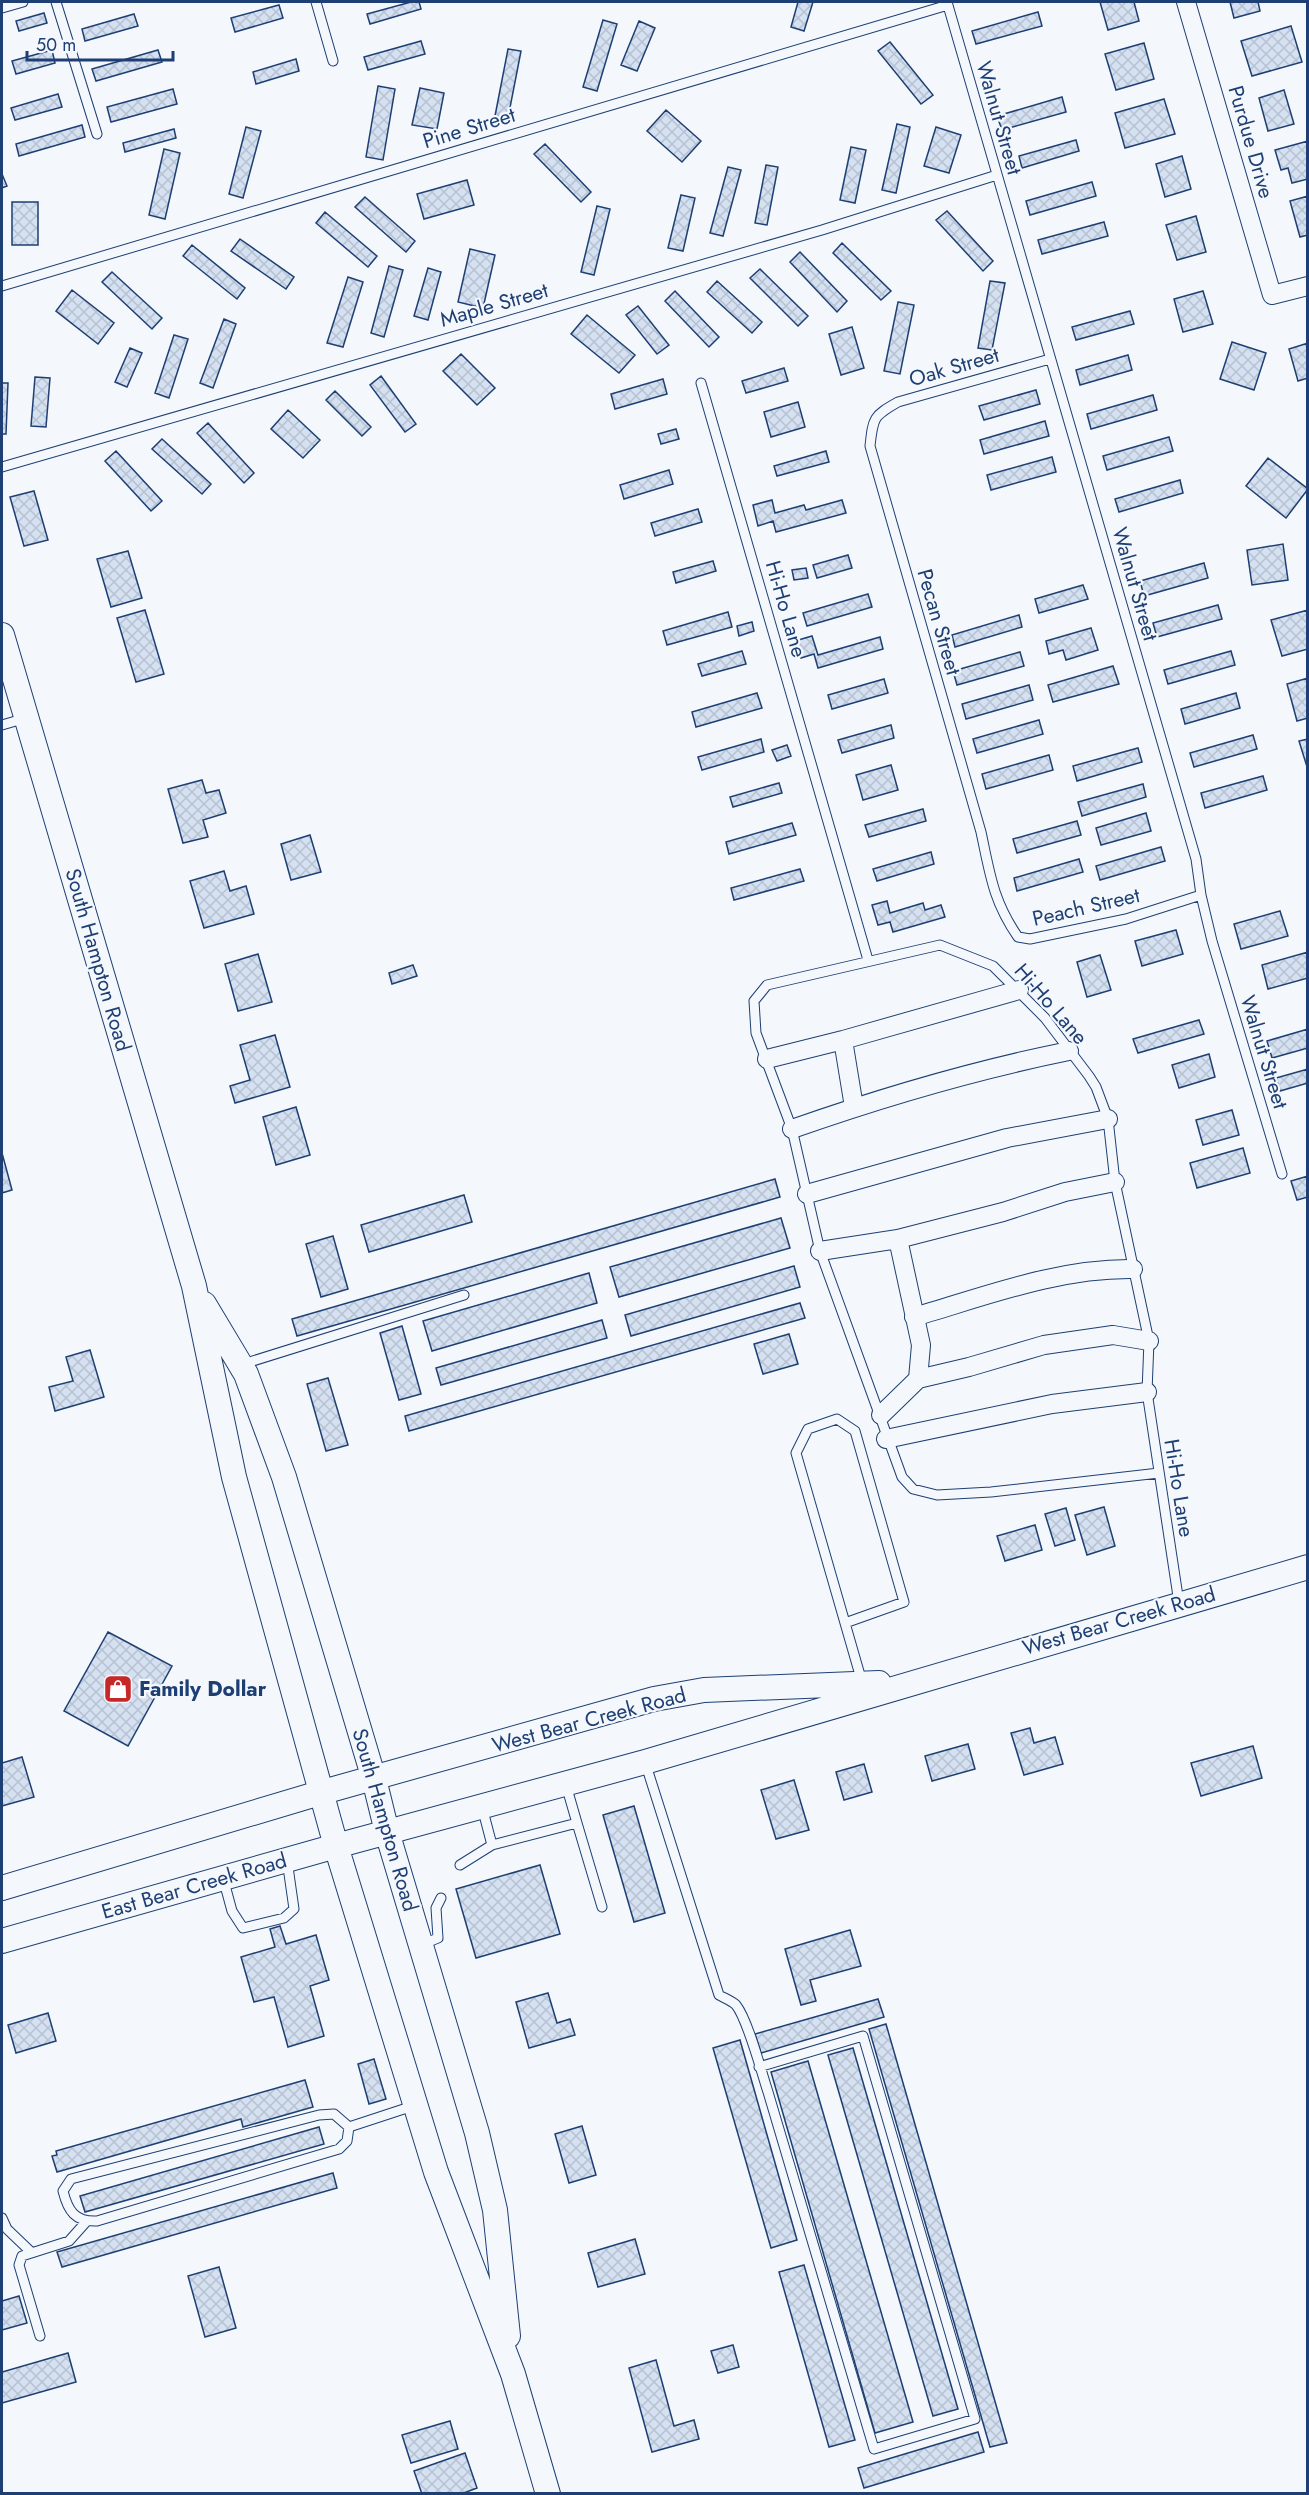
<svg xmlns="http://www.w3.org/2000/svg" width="1309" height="2495" font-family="Jost,sans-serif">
  <defs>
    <pattern id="building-cross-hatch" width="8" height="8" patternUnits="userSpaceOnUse" patternTransform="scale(1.5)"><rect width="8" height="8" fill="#d5e0f0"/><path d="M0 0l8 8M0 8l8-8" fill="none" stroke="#b6c1d1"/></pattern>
  </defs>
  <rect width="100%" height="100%" fill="#f4f7fb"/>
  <!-- building -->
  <path fill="url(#building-cross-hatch)" stroke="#1d3f73" stroke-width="1.5" d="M411,2h8l2,7 -51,15 -3,-10z
    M798,2h15l-9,29 -13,-4z
    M1100,2h34l5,19 -31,9z
    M1230,2h28l2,9 -26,7z
    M279,5l4,13 -48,14 -4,-14z
    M1038,12l4,14 -66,18 -4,-13z
    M44,13l3,10 -28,8 -3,-10z
    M134,14l4,12 -53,15 -3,-12z
    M603,20l14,4 -20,67 -14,-4z
    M639,21l16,7 -18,43 -16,-6z
    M1291,26l11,36 -50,14 -11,-35z
    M421,41l4,13 -57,16 -4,-13z
    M890,42l43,53 -12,9 -43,-53z
    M1144,43l10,36 -38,11 -11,-36z
    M508,49l13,2 -13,67 -13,-2z
    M52,50l3,13 -39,11 -4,-13z
    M158,50l4,12 -66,19 -4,-12z
    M296,59l3,12 -43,13 -3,-12z
    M378,86l17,3 -12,71 -17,-3z
    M420,88l24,5 -7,36 -25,-4z
    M173,89l4,15 -66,18 -4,-15z
    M1284,90l10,34 -26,7 -9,-33z
    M58,94l4,13 -47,13 -4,-12z
    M1062,97l4,15 -64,18 -5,-14z
    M1164,99l11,35 -50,14 -10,-35z
    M666,110l35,31 -19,21 -35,-31z
    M897,124l13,3 -14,66 -14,-3z
    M82,125l3,12 -66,19 -3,-12z
    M246,127l15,4 -18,67 -14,-4z
    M936,127l25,8 -12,38 -25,-7z
    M174,129l2,9 -51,14 -2,-9z
    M1076,140l3,11 -57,17 -3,-12z
    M1308,141v38l-16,4 -4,-15 -7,2 -6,-20z
    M545,144l46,48 -10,10 -47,-48z
    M851,147l15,3 -11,53 -15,-3z
    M164,149l16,4 -15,66 -16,-4z
    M1182,156l9,33 -26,8 -9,-33z
    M766,165l12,2 -11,58 -12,-2z
    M728,167l13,3 -18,66 -13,-3z
    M2,174l5,12 -5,2z
    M467,180l7,25 -50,14 -7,-25z
    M1092,182l4,14 -66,19 -4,-14z
    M681,195l14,3 -12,53 -15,-3z
    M1308,196v39l-8,2 -10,-36z
    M365,197l50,44 -9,11 -51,-45z
    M12,202h26v43h-26z
    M597,206l13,3 -16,66 -13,-3z
    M947,211l46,50 -10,10 -47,-51z
    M325,212l52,44 -9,11 -52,-44z
    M1196,216l10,36 -29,8 -11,-35z
    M1104,222l4,14 -66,18 -4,-14z
    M240,239l54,38 -8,12 -55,-38z
    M842,243l49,48 -10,9 -48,-47z
    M192,245l53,43 -8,11 -54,-43z
    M470,249l25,6 -12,53 -25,-6z
    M800,252l47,49 -10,11 -47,-50z
    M389,266l14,4 -19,67 -13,-4z
    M428,268l13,4 -13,48 -14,-4z
    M760,269l48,47 -10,10 -48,-48z
    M112,272l50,46 -10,11 -50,-47z
    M348,277l15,5 -20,65 -16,-4z
    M717,281l45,41 -10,11 -45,-41z
    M990,281l15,2 -13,67 -14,-2z
    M72,290l42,33 -16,21 -42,-33z
    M675,291l44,46 -10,10 -44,-46z
    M1203,291l10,33 -30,8 -9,-33z
    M898,302l16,3 -14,69 -16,-3z
    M638,306l31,39 -12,9 -31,-39z
    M1130,311l4,13 -58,16 -4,-13z
    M587,315l48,40 -16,18 -48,-39z
    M224,319l12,5 -23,64 -13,-5z
    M852,327l12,41 -23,7 -12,-41z
    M174,335l14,4 -19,59 -14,-5z
    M1232,342l34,11 -12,37 -34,-11z
    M1308,343v35l-10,3 -9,-32z
    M130,348l12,5 -15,34 -12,-5z
    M461,354l34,34 -18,17 -34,-34z
    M1128,355l4,15 -52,15 -4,-15z
    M784,368l4,13 -42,12 -4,-12z
    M381,376l35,48 -11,8 -35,-47z
    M35,377l15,1 -4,49 -15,-1z
    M663,379l4,15 -52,15 -4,-15z
    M2,383h6l-2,51h-4z
    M1036,390l4,14 -56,16 -5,-14z
    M335,391l36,36 -9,9 -36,-36z
    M1153,395l4,15 -66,19 -4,-15z
    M798,402l7,25 -34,10 -7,-25z
    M288,410l32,30 -17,18 -32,-29z
    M1045,421l4,15 -65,18 -4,-14z
    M208,423l46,50 -10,10 -47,-50z
    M676,429l3,10 -18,5 -3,-10z
    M1169,437l4,14 -66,19 -4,-14z
    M162,439l49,45 -9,10 -50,-45z
    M116,451l46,50 -11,10 -46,-50z
    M826,451l3,11 -52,14 -3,-10z
    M1052,457l4,15 -65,18 -4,-15z
    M1268,458l40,31 -22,29 -40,-32z
    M669,470l4,14 -49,15 -4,-14z
    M1180,480l3,13 -64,19 -4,-13z
    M34,491l14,49 -24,6 -14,-49z
    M772,500l3,13 29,-8 2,5 36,-10 4,13 -70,19 -3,-11 -15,5 -5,-21z
    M698,509l4,13 -47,14 -4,-13z
    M1283,544l5,36 -36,5 -5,-35z
    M128,551l14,47 -31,9 -14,-48z
    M848,555l4,13 -35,10 -4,-13z
    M713,561l3,10 -40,12 -3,-11z
    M1204,563l4,15 -64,18 -4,-15z
    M806,568l2,10 -14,2 -2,-10z
    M1083,585l5,14 -49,14 -4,-14z
    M868,594l4,13 -65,19 -4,-13z
    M1218,605l4,14 -65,18 -4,-14z
    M145,610l19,64 -28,8 -19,-64z
    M1308,610v39l-26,7 -11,-36z
    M728,612l4,15 -65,18 -4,-14z
    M1019,615l3,12 -67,20 -3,-12z
    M752,622l2,9 -15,5 -2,-10z
    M1091,628l7,22 -32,10 -3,-10 -14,4 -3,-13z
    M812,636l6,19 62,-18 3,12 -65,19 -4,-14 -13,4 -6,-17z
    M742,651l4,13 -44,12 -4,-12z
    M1231,651l4,14 -67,19 -4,-14z
    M1020,652l4,14 -67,19 -4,-14z
    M1113,666l6,18 -66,18 -5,-17z
    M1308,678v40l-11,3 -10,-37z
    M884,679l4,14 -56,16 -4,-14z
    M1029,685l4,15 -67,19 -4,-15z
    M757,693l5,15 -66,19 -4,-15z
    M1236,693l4,15 -55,16 -4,-15z
    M1039,720l4,14 -66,19 -4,-14z
    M891,725l3,13 -52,15 -4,-13z
    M1253,735l4,14 -63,18 -4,-14z
    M761,739l3,13 -62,18 -4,-13z
    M1308,739v31l-9,-29z
    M787,745l4,11 -14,5 -5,-11z
    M1138,748l4,14 -65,19 -4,-15z
    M1049,755l4,15 -67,19 -4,-15z
    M891,765l7,25 -35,10 -7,-25z
    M1263,776l4,14 -62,18 -4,-15z
    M202,780l4,13 13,-3 7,23 -23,7 5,17 -25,6 -15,-54z
    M779,783l3,10 -49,14 -3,-10z
    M1143,784l3,13 -64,19 -4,-14z
    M923,809l3,12 -57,16 -4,-12z
    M1146,813l5,18 -50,14 -5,-17z
    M1077,821l4,14 -64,18 -4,-14z
    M792,823l4,12 -67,19 -3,-12z
    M310,835l11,37 -30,8 -10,-36z
    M1161,847l4,14 -65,19 -4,-14z
    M931,852l3,12 -57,17 -4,-12z
    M1079,859l4,13 -66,19 -3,-13z
    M800,869l4,12 -70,19 -3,-12z
    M224,871l6,20 16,-5 8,28 -50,14 -14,-47z
    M887,901l3,12 33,-10 2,7 16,-5 4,12 -52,15 -3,-10 -12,3 -6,-20z
    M1280,911l8,25 -47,13 -7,-25z
    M1176,930l7,24 -41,12 -7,-25z
    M1308,952v26l-40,11 -6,-24z
    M258,954l14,48 -34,9 -13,-47z
    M1100,955l11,35 -24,7 -10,-35z
    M413,965l4,11 -25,8 -3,-11z
    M1199,1020l5,14 -66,19 -5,-14z
    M1308,1029v19l-36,10 -5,-17z
    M275,1035l15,52 -55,16 -5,-17 20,-6 -10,-35z
    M1209,1054l6,23 -36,11 -7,-23z
    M1308,1069v14l-28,8 -4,-13z
    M296,1107l14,48 -34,10 -13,-48z
    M1232,1110l7,25 -36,10 -7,-25z
    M1243,1148l7,25 -53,15 -7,-25z
    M2,1153l10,37 -10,3z
    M1308,1176v21l-11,3 -6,-19z
    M775,1179l5,18 -483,139 -5,-17z
    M464,1195l8,27 -103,30 -8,-27z
    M781,1218l9,30 -171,49 -9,-30z
    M333,1236l15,53 -27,8 -15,-53z
    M794,1266l6,21 -169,49 -6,-21z
    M589,1273l8,30 -165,48 -9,-30z
    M800,1303l5,15 -396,113 -4,-15z
    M602,1320l5,18 -166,47 -5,-17z
    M402,1326l19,68 -22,6 -19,-67z
    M789,1334l9,30 -35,10 -9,-30z
    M90,1350l14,47 -49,14 -6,-24 24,-6 -7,-24z
    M328,1378l20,67 -22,6 -19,-67z
    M1104,1507l11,39 -28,9 -12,-40z
    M1066,1508l9,32 -20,6 -10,-32z
    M1035,1525l7,25 -37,11 -8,-25z
    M108,1632l64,34 -44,80 -64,-35z
    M1030,1728l4,15 21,-6 8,27 -39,11 -13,-42z
    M968,1744l7,25 -43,12 -7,-25z
    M1253,1746l9,32 -61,18 -10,-33z
    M22,1757l12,40 -32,9v-43z
    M864,1764l8,28 -28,8 -8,-28z
    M794,1780l15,50 -33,9 -15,-49z
    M634,1806l31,107 -31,9 -31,-107z
    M540,1865l20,69 -84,24 -20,-69z
    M280,1926l6,18 30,-9 13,45 -19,6 14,50 -36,11 -14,-50 -20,5 -13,-45 34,-10 -5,-18z
    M850,1930l11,36 -51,14 6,21 -15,4 -16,-56z
    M548,1993l9,30 13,-4 5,16 -46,13 -13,-46z
    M878,1999l6,18 -123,36 -6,-19z
    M48,2013l8,28 -40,12 -8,-28z
    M886,2024l121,419 -17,4 -121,-418z
    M740,2040l57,200 -26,8 -58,-200z
    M853,2048l105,361 -25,7 -105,-361z
    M374,2059l12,40 -17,5 -11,-40z
    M808,2061l105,361 -38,11 -104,-361z
    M305,2080l8,27 -70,20 -2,-8 -184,53 -5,-16 5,-1 -1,-4z
    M582,2126l14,49 -27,8 -14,-49z
    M319,2127l5,17 -239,68 -5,-16z
    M333,2173l4,15 -275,79 -5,-15z
    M635,2239l10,35 -47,13 -10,-34z
    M804,2265l51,175 -26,7 -50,-175z
    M219,2267l17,61 -31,9 -17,-61z
    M19,2296l8,27 -25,7v-29z
    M733,2345l6,22 -21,6 -7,-22z
    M68,2353l8,29 -74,21v-31z
    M656,2360l18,66 20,-6 5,19 -47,13 -23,-84z
    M450,2421l8,28 -47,14 -9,-28z
    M978,2432l6,20 -120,36 -6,-20z
    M465,2453l12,35 -16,6h-39l-8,-23z"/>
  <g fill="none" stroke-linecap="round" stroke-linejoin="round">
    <!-- lane casing -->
    <g stroke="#1d3f73" stroke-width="11">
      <path id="lane" d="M56,2l41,132
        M316,2l17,59
        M947,2l249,857 5,36 11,46 70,233
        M2,8l21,-6
        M2,286l946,-281
        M1050,359l-152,43c-25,14 -25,16 -28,44l111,386c9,42 12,69 37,105l12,2 96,-20 75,-24
        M701,383l167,577
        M2,467l820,-237 175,-55
        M2,725l24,-7
        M240,1365l224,-70
        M1159,1473l-168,19 -54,3 -24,-6 -11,-12 -82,-226 -28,-122 -36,-96 -2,-32 13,-16 173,-40 53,21 52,52 44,58 7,11 12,32 7,63 34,159 -2,51 32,211
        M845,1623l59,-21 -49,-171 -18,-12 -29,10 -12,24 66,229
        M645,1762l74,233c5,3 13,6 17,10 12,15 25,66 32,87l106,357 101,-30 -112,-383 -104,31
        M577,1823l25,84
        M492,1845l85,-22 -11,-38
        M460,1865l32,-20 -10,-38
        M223,1878l9,33 11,17 41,-10 10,-9 -7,-49
        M421,1945l17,-7 -2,-30 5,-10
        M349,2127l-15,-13 -15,1 -248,64 -8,12c5,20 12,31 34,30l242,-72 8,-8 2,-14 67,-22
        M2,2218l5,11 24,23
        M40,2336l-21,-71 3,-9 47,-15 17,-19"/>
    </g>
    <!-- street casing -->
    <g stroke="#1d3f73" stroke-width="20">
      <path id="street" d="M1186,2l86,293 36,-9
        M843,1040l11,67
        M767,1059l76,-19 176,-50
        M792,1129c91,-32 183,-59 277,-78
        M807,1194l200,-56 101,-19
        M898,1239l23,106 -3,34
        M820,1251l78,-12 105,-27 62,-20 50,-10
        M914,1317c72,-21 144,-49 219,-48
        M881,1415l37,-36 51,-12 75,-22 69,-10 36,6
        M886,1439l166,-35 95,-12"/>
    </g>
    <!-- secondary casing -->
    <g stroke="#1d3f73" stroke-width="26">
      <path id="secondary" d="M2,635l192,651 40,191 102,369 100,326 77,202 35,120
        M204,1304l42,70 38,103 90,302 13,53 90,301 18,77 13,126
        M2,1888l321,-96 331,-93 50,-9 175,-7
        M2,1941l334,-95 309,-84 663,-195"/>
    </g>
    <!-- lane -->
    <use href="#lane" stroke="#f4f7fb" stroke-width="9"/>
    <!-- street -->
    <use href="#street" stroke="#f4f7fb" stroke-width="18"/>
    <!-- secondary -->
    <use href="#secondary" stroke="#f4f7fb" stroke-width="24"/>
  </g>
  <!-- icons -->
  <defs>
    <g id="shop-square" transform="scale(1.5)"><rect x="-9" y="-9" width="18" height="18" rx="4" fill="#c62828" stroke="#f4f7fb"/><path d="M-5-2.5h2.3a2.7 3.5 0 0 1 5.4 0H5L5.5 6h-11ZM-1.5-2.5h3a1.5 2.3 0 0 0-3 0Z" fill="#fff"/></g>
  </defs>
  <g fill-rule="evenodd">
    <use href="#shop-square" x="118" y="1689"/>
  </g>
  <g text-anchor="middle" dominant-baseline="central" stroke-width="4.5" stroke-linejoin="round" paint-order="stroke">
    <!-- street labels -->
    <g font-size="21" fill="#1d3f73" stroke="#f4f7fb">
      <text transform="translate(999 118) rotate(74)">Walnut Street</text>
      <text transform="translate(469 128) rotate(-17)">Pine Street</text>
      <text transform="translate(1251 142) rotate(74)">Purdue Drive</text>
      <text transform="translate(494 305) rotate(-16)">Maple Street</text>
      <text transform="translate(954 367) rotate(-16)">Oak Street</text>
      <text transform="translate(1135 584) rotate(74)">Walnut Street</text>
      <text transform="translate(786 609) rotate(74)">Hi-Ho Lane</text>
      <text transform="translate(939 622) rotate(74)">Pecan Street</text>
      <text transform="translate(1086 907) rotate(-13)">Peach Street</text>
      <text transform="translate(98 960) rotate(74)">South Hampton Road</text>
      <text transform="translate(1051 1004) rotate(49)">Hi-Ho Lane</text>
      <text transform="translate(1264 1052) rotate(73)">Walnut Street</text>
      <text transform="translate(1179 1488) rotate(81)">Hi-Ho Lane</text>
      <text transform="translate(1119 1621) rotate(-16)">West Bear Creek Road</text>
      <text transform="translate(589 1720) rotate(-15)">West Bear Creek Road</text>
      <text transform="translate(385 1820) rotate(74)">South Hampton Road</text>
      <text transform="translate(194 1886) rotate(-16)">East Bear Creek Road</text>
    </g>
    <!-- poi labels -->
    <g font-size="21" font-weight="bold" fill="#1d3f73" stroke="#f4f7fb" text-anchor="start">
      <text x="139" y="1689">Family Dollar</text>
    </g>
  </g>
  <!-- border -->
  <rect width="1309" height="2495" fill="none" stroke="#1d3f73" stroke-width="6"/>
  <!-- scale -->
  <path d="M27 51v9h146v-9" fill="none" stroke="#1d3f73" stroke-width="3"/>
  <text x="36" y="51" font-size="18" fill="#1d3f73" stroke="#f4f7fb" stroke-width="4.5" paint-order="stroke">50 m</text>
</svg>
